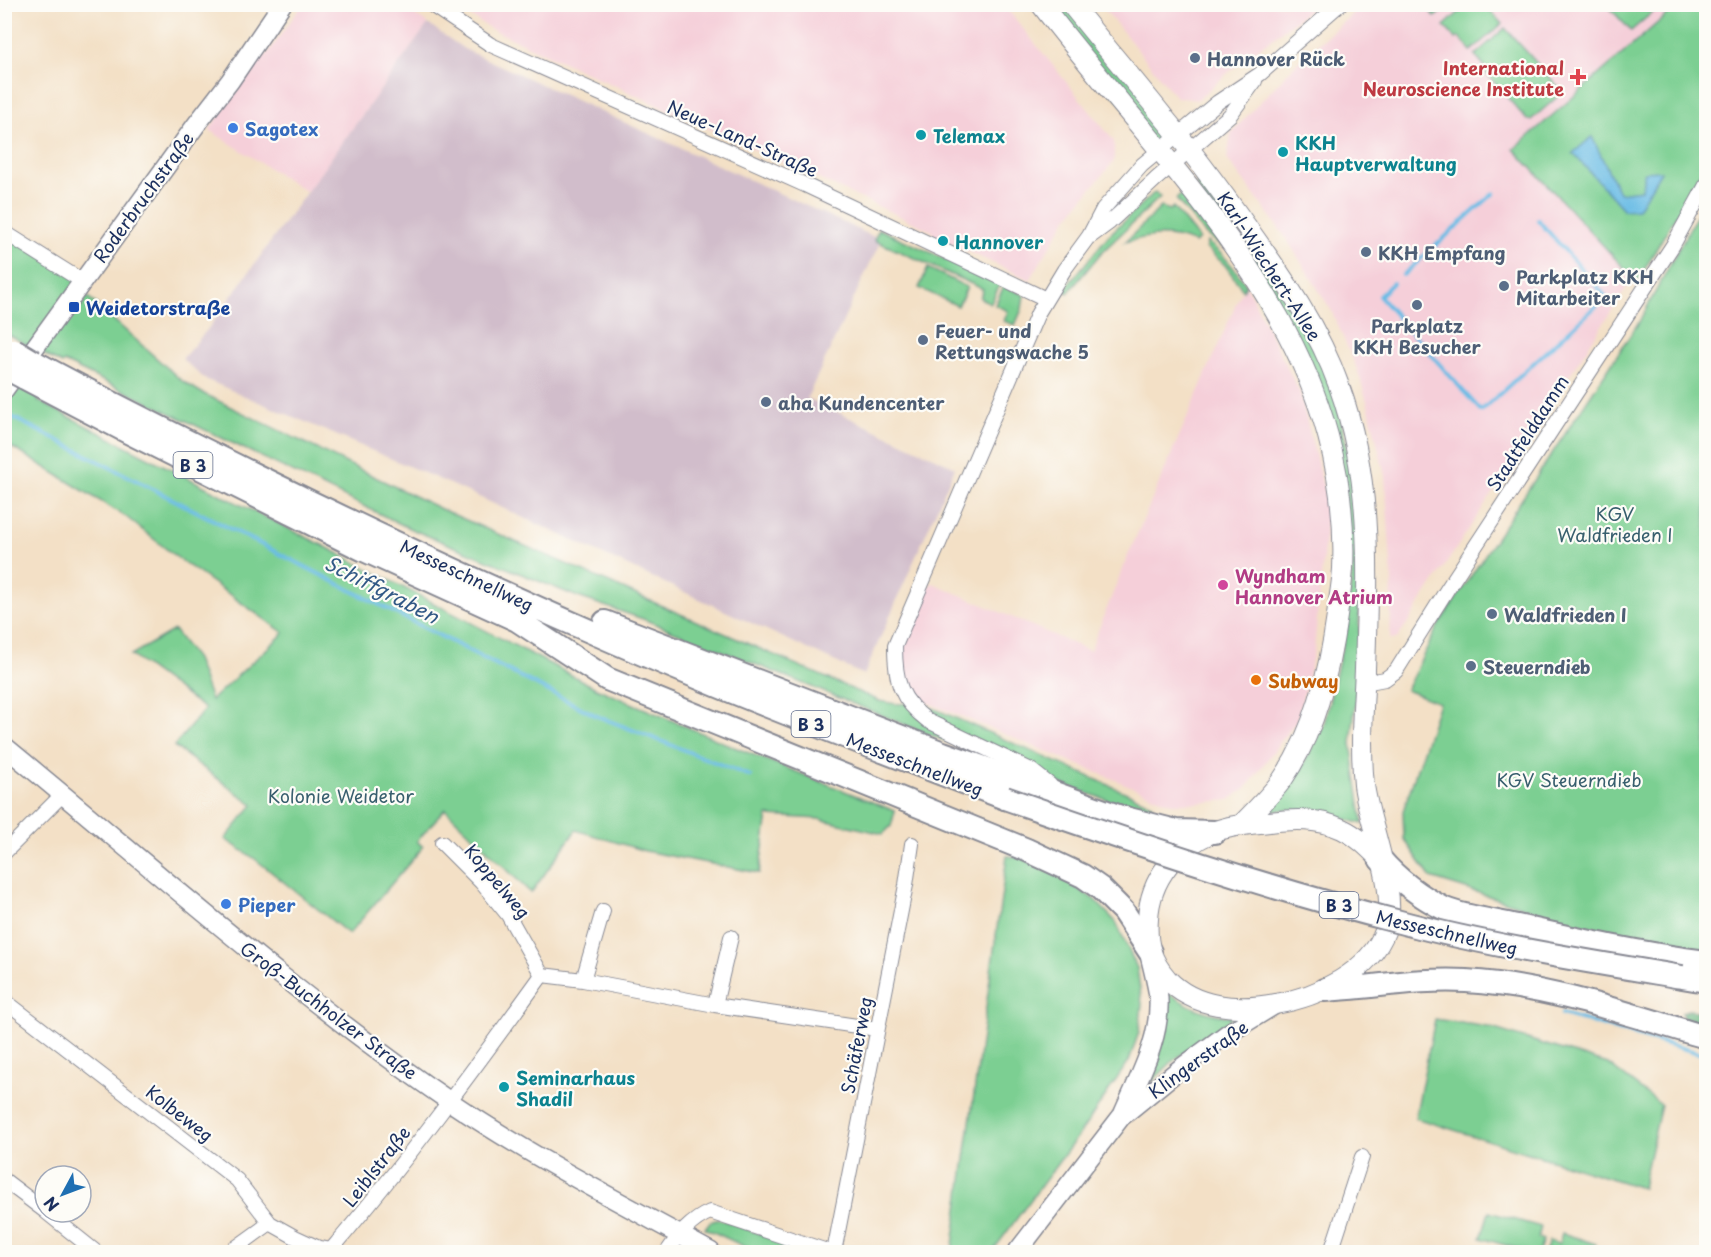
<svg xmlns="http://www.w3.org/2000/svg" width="1711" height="1257" font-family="'Playpen Sans',sans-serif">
  <rect width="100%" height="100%" fill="#fdfcf7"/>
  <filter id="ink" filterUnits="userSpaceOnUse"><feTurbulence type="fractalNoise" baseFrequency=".0167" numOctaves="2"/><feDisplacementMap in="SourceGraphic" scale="12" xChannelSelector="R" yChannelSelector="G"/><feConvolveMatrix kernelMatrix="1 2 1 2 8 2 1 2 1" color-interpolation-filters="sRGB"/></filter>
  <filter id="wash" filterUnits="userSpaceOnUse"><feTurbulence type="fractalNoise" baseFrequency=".008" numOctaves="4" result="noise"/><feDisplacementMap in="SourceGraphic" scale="24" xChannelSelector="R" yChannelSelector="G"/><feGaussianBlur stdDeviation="1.35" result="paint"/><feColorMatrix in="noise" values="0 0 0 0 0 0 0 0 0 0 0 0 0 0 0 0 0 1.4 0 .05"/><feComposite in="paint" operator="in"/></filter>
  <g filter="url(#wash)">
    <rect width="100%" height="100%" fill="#f3e0c6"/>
    <!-- built -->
    <path fill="#f5cfd9" d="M302,5h99l27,19 -121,168 -98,-62 53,-76 4,2z
      M452,5h552l110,136v20l-47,57 -37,62 -96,-44 -2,-5 -441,-202z
      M1101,5h215l-79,60 -40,35 -21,-3z
      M1362,5h344v159l-69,118 -7,-4 -3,9 -230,352h-7l2,-59 -7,-104 -17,-71 -11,-36 -26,-59 -47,-75 -57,-76 4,-26 66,-70z
      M1246,285l54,108 26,105 1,19 -13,134 -13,54 -4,15 -50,67 -18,13 -32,3h-26l-242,-100 -23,-3 -11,-54 23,-53 15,-10 157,68 36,-91 112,-261z"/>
    <!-- industrial -->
    <path fill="#d1bdcb" d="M428,24l36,25 417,191 -74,158 148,69 -91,208 -407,-188 -252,-108 -23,-20 25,-29z"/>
    <!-- green -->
    <path fill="#7ccf92" stroke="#4c7f78" stroke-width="1.5" d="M1468,4l17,1 17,19 -31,27 -12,-14 -3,2 -12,-13z
      M1041,5h30l107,130 -19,15z
      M1425,5h24l-14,12z
      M1607,5h54l-30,26z
      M1678,5h28v159l-69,118 -123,-133z
      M1505,28l58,64 -32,28h-4l-42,-48 2,-2 -12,-15z
      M1200,181l51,66 22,34 40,63 22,50 24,108v169l-8,72 12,81c-32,-9 -58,-18 -92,-13l30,-42 23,-45 22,-93 6,-59 -14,-127 -142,-261z
      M1155,192l5,5 -60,57 -32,39 -4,-3 44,-54z
      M1184,193l40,56 -20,-16 -28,-34z
      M1706,198v752l-93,-15 -182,-57 -27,-39 -1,-28 36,-108 -33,-13 32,-64 201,-304z
      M1161,207l9,3 3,-3 26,32 -4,4c-27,-11 -42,-8 -70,-1z
      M879,229l121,55 -9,19 -11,-5 3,-9 -109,-49z
      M4,232l78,49 -7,10 14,7 93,83 20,12 241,117 436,191 17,3 20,-1 19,6 217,95 -2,11 -160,-56 -347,-140 -65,-22 -167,-68 -347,-167 -2,2 -57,-31z
      M1207,242c17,12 28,26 39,43l-3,5 -18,-25 -19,-17z
      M928,268l39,19 -9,19 -39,-18z
      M1004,286l20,9 -2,14 -7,16 -11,-4 4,-10 -13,-6z
      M16,384l24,13 -2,4 191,98 93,46 274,143 138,59 161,64 -4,15 -8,8 -64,-15 -51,-3 -9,57 -114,-22 -69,-21 -45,63 -86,-84 -28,32 6,6 -74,87 -94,-75 -30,-20 28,-34 -79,-59 31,-37 -74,-54 43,-25 22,29 15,41 73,-67 -109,-77 -50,-40 -120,-73 -1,-41z
      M1007,856l13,1 44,23 30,19 22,23 21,46 5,36 -3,28 -10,29 -48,71 -89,120h-40z
      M1165,990c23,17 39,24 68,27l-59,43 -36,35 15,-27 11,-32z
      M1435,1019l53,8 120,37 53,41 -19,83 -227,-70z
      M1489,1212l52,15 -3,11 5,2 -4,12h-10l-48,-14z
      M719,1219l90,33h-53l-51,-24 5,-6z
      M1562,1233l34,11 -3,8h-48l4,-11 10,3z"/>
    <!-- forest -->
    <path fill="#65b27c" stroke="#40706d" stroke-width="1.5" d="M1688,1010l18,2v13l-23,-6 -1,-7z"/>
    <!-- water -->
    <path fill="#69bce5" stroke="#4276a2" stroke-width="1.5" d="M1592,137l27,56 23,-3 2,-18 17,-1 -23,38 -14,1 -51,-57z"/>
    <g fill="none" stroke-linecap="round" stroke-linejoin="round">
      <!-- stream -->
      <path stroke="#69bce5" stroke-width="4" d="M1538,220l47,53
        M1403,275l91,-82
        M1393,283l-14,13 102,115 125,-114 -11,-13
        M6,414l591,302 153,60
        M1562,1014l144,41"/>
    </g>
  </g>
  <g filter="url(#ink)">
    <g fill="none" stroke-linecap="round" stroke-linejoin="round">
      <!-- minor casing -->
      <g stroke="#878892" stroke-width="16">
        <path id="minor" d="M430,4l61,41 314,140 241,114
          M4,232l78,49
          M1091,236l19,-14 46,-43 74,-64 25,-34
          M1364,683l21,-4 11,-8 52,-83 225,-343 33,-60
          M1050,785l-19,-15 -103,-49c-28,-21 -33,-40 -33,-75l143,-333 26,-43 25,-34 14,-27 39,-44 76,-63 42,-28 80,-70
          M442,843l39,39 27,33 34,60
          M4,853l59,-59
          M583,980l20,-69
          M4,1000l233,180 33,43 25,14 24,11 12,2
          M715,1005l16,-68
          M4,1180l41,31
          M46,1212l50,40
          M230,1252l40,-29
          M331,1252v-2c75,-88 143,-181 211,-275l41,5 132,25 162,24
          M667,1252c11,-16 24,-32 43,-40l120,40
          M834,1252l72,-367 6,-41
          M1331,1252l31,-95"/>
      </g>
      <!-- tertiary casing -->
      <g stroke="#878892" stroke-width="21">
        <path id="tertiary" d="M4,390l192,-265 34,-44 52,-77
          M4,746c148,121 290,249 448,357 83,56 172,101 259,149
          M1123,1114c16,-37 40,-79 35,-121 -2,-12 -5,-24 -8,-36
          M1017,1252l104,-135 60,-49 46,-34 49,-30"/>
      </g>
      <!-- secondary casing -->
      <g stroke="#878892" stroke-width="22">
        <path id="secondary" d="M1041,4c131,173 312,328 302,565 -1,15 -4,31 -6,47 -8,56 -22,116 -55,164 -12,16 -27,31 -41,45
          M1071,4c31,39 63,76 94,115 30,36 57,73 84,111 35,49 70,99 90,156 34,93 29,187 26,284 -2,39 -5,76 -1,115 5,40 35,108 22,144 -16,44 -69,68 -111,75 -37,7 -81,4 -108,-25 -16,-18 -21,-36 -19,-60 2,-41 28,-71 65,-87 17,-7 38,-8 56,-10 25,-3 49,-4 73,7 15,7 26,18 38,30"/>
      </g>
      <!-- trunk casing -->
      <g stroke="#878892" stroke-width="26">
        <path id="trunk" d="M34,362c72,39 146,76 219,112 152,75 306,146 463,211 95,39 192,76 289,113
          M23,377l105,55 236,118 153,70 90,59 420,171 56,26 17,12 23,23 27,41
          M605,622l338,131 178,64 55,14 39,1
          M1380,859c19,22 39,37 65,50 19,8 51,12 72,17 62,14 126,28 189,36
          M1682,977l24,4
          M1324,990c47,-2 94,-12 142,-9 83,5 161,33 240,56"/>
      </g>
      <!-- minor -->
      <use href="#minor" stroke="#fff" stroke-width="14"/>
      <!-- tertiary -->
      <use href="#tertiary" stroke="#fff" stroke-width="18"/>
      <!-- secondary -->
      <use href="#secondary" stroke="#fff" stroke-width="20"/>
      <!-- trunk -->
      <use href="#trunk" stroke="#fff" stroke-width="22"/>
      <!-- trunk-bridge casing -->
      <g stroke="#878892" stroke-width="26" stroke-linecap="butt">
        <path id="trunk-bridge" d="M14,350l20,12
          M4,367l19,10
          M1005,798c129,45 258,89 391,123 94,25 190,40 286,56"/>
      </g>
      <!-- trunk-bridge -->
      <use href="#trunk-bridge" stroke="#fff" stroke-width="22"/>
    </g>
  </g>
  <!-- markers -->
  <g fill="#5c6f8a" stroke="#fdfcf7" stroke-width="2">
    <circle cx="1195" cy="58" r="6"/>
    <circle cx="1366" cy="252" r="6"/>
    <circle cx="1504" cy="286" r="6"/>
    <circle cx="1417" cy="305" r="6"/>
    <circle cx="923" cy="340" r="6"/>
    <circle cx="766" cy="402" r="6"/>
    <circle cx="1492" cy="614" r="6"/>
    <circle cx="1471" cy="666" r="6"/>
  </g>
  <path fill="#e0444e" stroke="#fdfcf7" stroke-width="2" d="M1575 68h6v6h6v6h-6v6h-6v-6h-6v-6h6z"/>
  <g fill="#3f7fe0" stroke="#fdfcf7" stroke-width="2">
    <circle cx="233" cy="128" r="6"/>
    <circle cx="226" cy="904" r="6"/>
  </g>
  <g fill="#0f9aa8" stroke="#fdfcf7" stroke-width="2">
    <circle cx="921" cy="135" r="6"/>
    <circle cx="1283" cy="152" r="6"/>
    <circle cx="943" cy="241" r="6"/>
    <circle cx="504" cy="1087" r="6"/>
  </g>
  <rect fill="#1a4fb4" stroke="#fdfcf7" stroke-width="2" x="68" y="301" width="12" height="12" rx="3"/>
  <circle fill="#d1479c" stroke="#fdfcf7" stroke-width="2" cx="1223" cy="585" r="6"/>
  <circle fill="#e8710a" stroke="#fdfcf7" stroke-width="2" cx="1256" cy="680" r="6"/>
  <g text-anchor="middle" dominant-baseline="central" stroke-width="4.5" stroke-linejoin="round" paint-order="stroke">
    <!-- shield labels -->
    <g fill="#fdfcf7" stroke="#5f6c8c" stroke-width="1.5">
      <rect x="173.5" y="452" width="39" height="26" rx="4.5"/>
      <rect x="791.5" y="711" width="39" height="26" rx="4.5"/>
      <rect x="1319.5" y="892" width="39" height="26" rx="4.5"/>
    </g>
    <g font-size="16" font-weight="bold" fill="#1b2f5e">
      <text x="193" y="465">B 3</text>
      <text x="811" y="724">B 3</text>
      <text x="1339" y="905">B 3</text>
    </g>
    <!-- service labels -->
    <g font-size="18" font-weight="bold" fill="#4e5e75" stroke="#fdfcf7" text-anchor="start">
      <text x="1207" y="58">Hannover Rück</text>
      <text x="1378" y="252">KKH Empfang</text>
      <text x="1516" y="276">Parkplatz KKH<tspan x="1516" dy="21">Mitarbeiter</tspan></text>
      <text x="1417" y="325" text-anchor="middle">Parkplatz<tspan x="1417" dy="21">KKH Besucher</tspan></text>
      <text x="935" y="330">Feuer- und<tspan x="935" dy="21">Rettungswache 5</tspan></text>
      <text x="778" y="402">aha Kundencenter</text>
      <text x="1504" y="614">Waldfrieden I</text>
      <text x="1483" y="666">Steuerndieb</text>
    </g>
    <!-- health labels -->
    <g font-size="18" font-weight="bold" fill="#be3a42" stroke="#fdfcf7" text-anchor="end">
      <text x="1564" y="67">International<tspan x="1564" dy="21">Neuroscience Institute</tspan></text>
    </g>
    <!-- shop labels -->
    <g font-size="18" font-weight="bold" fill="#366cbe" stroke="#fdfcf7" text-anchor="start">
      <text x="245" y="128">Sagotex</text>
      <text x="238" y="904">Pieper</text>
    </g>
    <!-- culture labels -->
    <g font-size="18" font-weight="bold" fill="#0d838f" stroke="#fdfcf7" text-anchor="start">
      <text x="933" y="135">Telemax</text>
      <text x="1295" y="142">KKH<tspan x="1295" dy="21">Hauptverwaltung</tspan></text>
      <text x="955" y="241">Hannover</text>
      <text x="516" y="1077">Seminarhaus<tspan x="516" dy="21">Shadil</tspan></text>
    </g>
    <!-- street labels -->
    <g font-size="18" fill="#1b2f5e" stroke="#fdfcf7">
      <text transform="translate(743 138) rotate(24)">Neue-Land-Straße</text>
      <text transform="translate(143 197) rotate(-54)">Roderbruchstraße</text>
      <text transform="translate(1270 266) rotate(57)">Karl-Wiechert-Allee</text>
      <text transform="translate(1527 433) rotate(-57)">Stadtfelddamm</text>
      <text transform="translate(467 575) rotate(25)">Messeschnellweg</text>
      <text transform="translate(915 764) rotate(21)">Messeschnellweg</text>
      <text transform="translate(498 881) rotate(50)">Koppelweg</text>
      <text transform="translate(1447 932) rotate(13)">Messeschnellweg</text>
      <text transform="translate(329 1010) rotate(37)">Groß-Buchholzer Straße</text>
      <text transform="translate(856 1045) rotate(-79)">Schäferweg</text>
      <text transform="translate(1198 1059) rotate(-36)">Klingerstraße</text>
      <text transform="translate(180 1113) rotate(38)">Kolbeweg</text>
      <text transform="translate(376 1166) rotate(-52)">Leiblstraße</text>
    </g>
    <!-- transit labels -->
    <g font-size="18" font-weight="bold" fill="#164399" stroke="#fdfcf7" text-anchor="start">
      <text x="86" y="307">Weidetorstraße</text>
    </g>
    <!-- park labels -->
    <g font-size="18" fill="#385f6e" stroke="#fdfcf7">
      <text x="1615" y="513">KGV<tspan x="1615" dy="21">Waldfrieden I</tspan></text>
      <text x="1569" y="779">KGV Steuerndieb</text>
      <text x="341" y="795">Kolonie Weidetor</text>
    </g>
    <!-- hotel labels -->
    <g font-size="18" font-weight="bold" fill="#b23c85" stroke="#fdfcf7" text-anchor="start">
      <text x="1235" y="575">Wyndham<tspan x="1235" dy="21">Hannover Atrium</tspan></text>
    </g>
    <!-- food labels -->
    <g font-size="18" font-weight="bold" fill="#c56008" stroke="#fdfcf7" text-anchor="start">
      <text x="1268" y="680">Subway</text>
    </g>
    <!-- water labels -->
    <g font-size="20" font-style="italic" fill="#325986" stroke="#fdfcf7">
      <text transform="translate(382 589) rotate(27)">Schiffgraben</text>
    </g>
  </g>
  <!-- margin -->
  <rect width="1711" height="1257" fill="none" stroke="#fdfcf7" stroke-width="24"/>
  <!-- north arrow -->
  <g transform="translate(63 1194) rotate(229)"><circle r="28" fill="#fdfcf7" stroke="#a3aaba" stroke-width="1.5"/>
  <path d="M0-4.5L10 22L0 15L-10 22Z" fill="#1f6fb2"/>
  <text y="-9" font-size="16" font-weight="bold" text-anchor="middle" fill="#1b2f5e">N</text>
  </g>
</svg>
